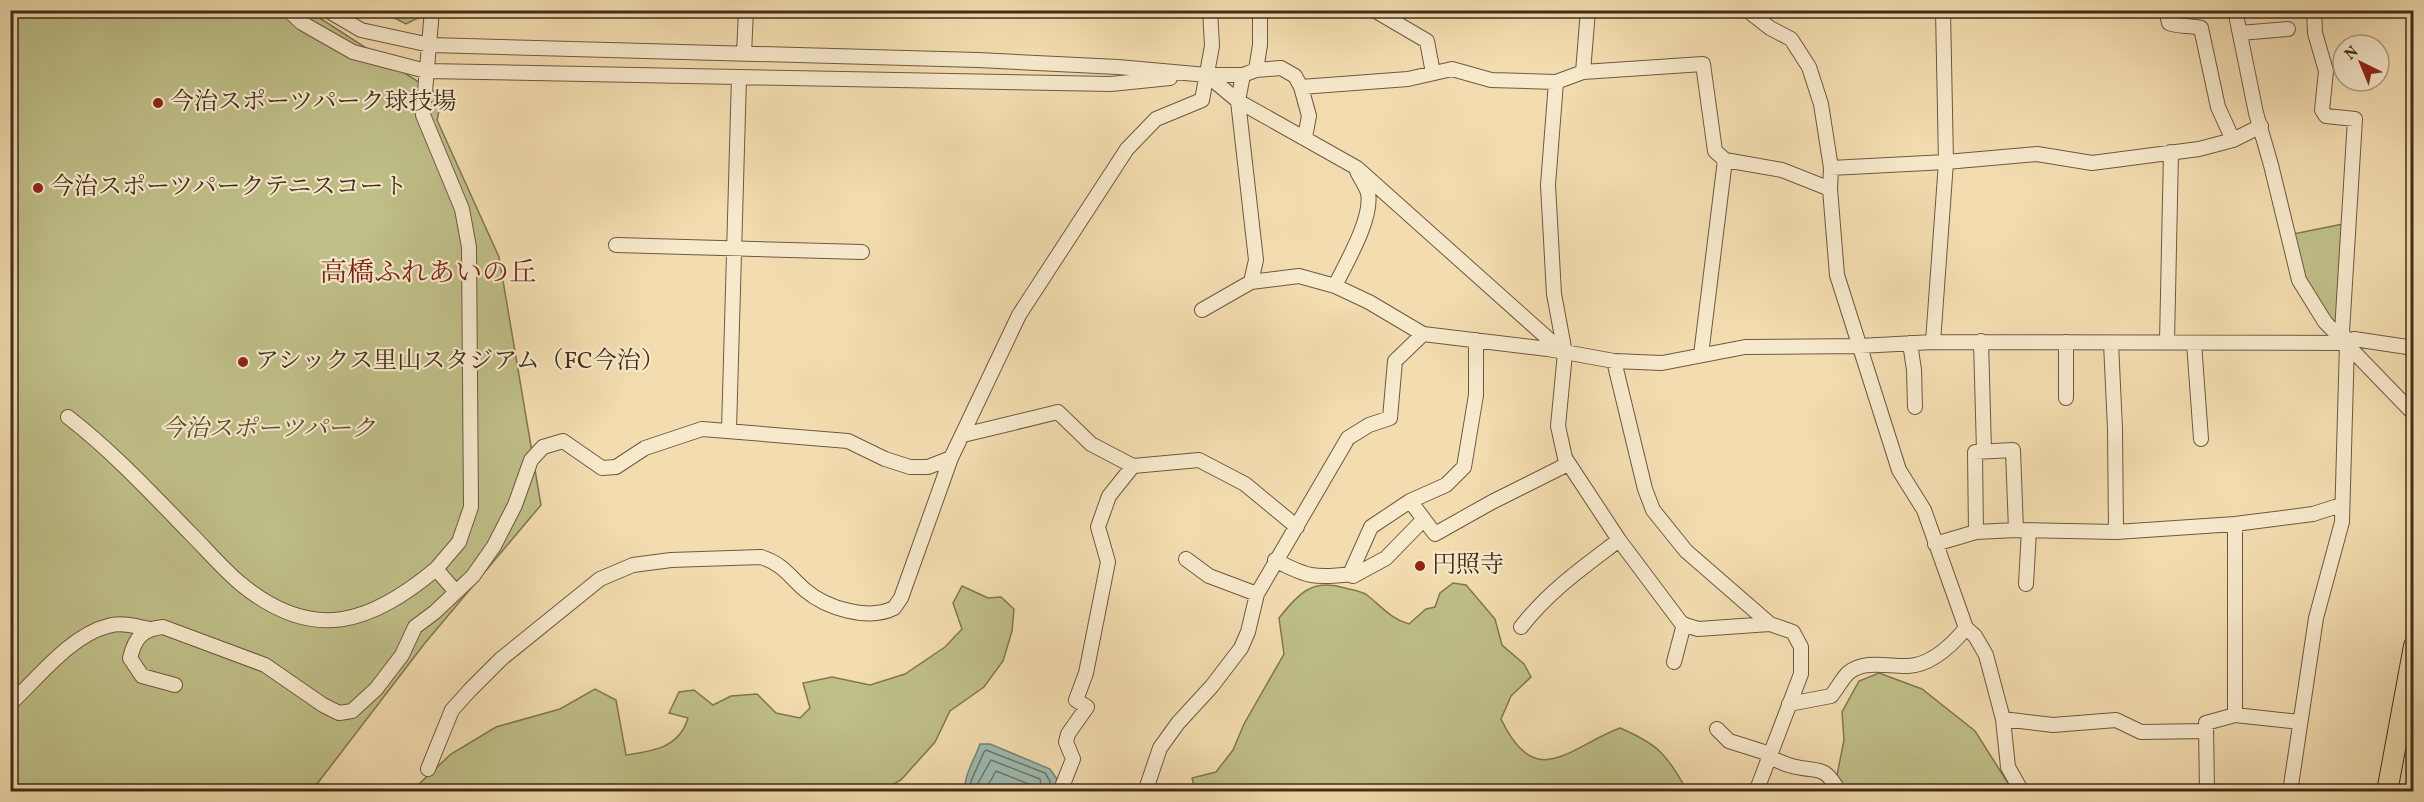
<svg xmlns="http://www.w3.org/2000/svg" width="2424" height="802" font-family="Vollkorn,'Noto Serif JP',serif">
  <rect width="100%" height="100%" fill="#f3ddb0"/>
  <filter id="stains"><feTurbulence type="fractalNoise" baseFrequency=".00333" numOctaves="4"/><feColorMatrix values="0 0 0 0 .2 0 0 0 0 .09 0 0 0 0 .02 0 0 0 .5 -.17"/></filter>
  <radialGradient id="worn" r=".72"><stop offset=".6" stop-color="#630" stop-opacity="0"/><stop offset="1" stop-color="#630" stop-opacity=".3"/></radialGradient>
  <!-- green -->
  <path fill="#bfbf88" stroke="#807651" stroke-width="1.5" d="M10,11h299l133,86 -5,23 62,137 42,248 -116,138 -108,141 -31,8 -275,-1z
    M381,11h46l-1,3 -20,10z
    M2343,224l-3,105 -10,-10 -34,-52 -3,-33z
    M1453,583l13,2 29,34 7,26 22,19 7,13 -20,19 -10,23c35,74 68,28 119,9 37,16 46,25 66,61l-4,3 -487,-1 -3,-13 24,-6 17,-22 11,-26 40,-70 -5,-36c19,-24 33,-40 66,-30 7,2 16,3 22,7 14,11 24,24 42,29l17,-15 9,-2 5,-14z
    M962,586l26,12 13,-1 13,12 -2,22 -9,30 -19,26 -34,24 -15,31 -34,38 -20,11 -464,1 2,-8 32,-30 45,-27 64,-18 35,-20 21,11 10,55c27,-4 53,-7 62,-37l-19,-5 10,-21 15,-2 19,15 18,-9 26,-2 19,19 24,5 10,-10 -7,-25 29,-6 38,8 35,-11 40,-27 17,-18 -9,-26z
    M1879,673l43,16 53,42 38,60h-170l-6,-16 7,-35 -2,-28 17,-31z"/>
  <!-- water -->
  <path fill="#9cbbb1" stroke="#788275" stroke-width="1.5" d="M980,744h10l60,25 7,10 -2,12 -90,1c-2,-16 10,-33 15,-48z"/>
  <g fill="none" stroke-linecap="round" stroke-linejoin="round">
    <!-- shore -->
    <path stroke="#6f7466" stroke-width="1.5" d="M970,792l1,-11 13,-29 2,-2 59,23 5,8 -1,11
      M977,792l1,-9 13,-23 49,19 2,13
      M986,792l1,-5 9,-16 35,14 2,7"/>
    <!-- minor casing -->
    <g stroke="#6e5940" stroke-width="16">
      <path id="minor" d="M288,10l14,13 51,29 73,19 685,13 59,-6
        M327,10l34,20 69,15 548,15 140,7 89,8 31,26 119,67 206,184
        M432,10l-9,105 39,94 7,38 2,260 -12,35 -23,27 20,23
        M1374,10l53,31 6,32
        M1588,10l-5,62 -27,10 -8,103 6,109 11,59 -7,73 7,32 54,82 63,84 16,5 72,-5 23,8 8,15v27l-45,118
        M1747,10l23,18 21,11 18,28 12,37 10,64 -1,21 7,86 62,195 25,40 42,118c-14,17 -35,37 -58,38 -19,1 -43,-7 -60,7 -6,6 -11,16 -17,23l-42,8
        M2235,10l21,103 15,52 28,115 26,42 89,92
        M2240,33l48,-4
        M744,54l2,-44
        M1256,70l4,-25v-35
        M1583,72l120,-8 12,87 10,9 57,10 48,19
        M1204,75h39l13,-5 25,-2 14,8 6,11
        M1243,75l-5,26 18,159 -5,22 48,-6 36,10 34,16 54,32 125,15 66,12 48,2 83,-16 115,-1 73,-4 414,1 7,-4 60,9
        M1305,137l4,-21 -8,-29 107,-8 44,-10 39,11 65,2
        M2233,140l28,-14
        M1831,168l115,-6 91,-8 55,9 107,-14 34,-9 -15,-33 -17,-79c-11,-3 -23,-1 -32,-5l-3,-13
        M616,245l246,7
        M1335,286c11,-23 38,-68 33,-93 -2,-7 -8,-15 -11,-22
        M1202,310l49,-28
        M1981,341l3,110
        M1933,342l13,-180 -3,-152
        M2167,342l4,-190
        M1910,343l4,27 1,37
        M2111,343l4,86 1,103
        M2194,343l7,96
        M1701,355l24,-195
        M1614,361l31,128 8,21 33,41 84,73
        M2066,398v-56
        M68,417c44,34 83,76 122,116 17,17 33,36 51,51 73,60 130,39 195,-15
        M729,430l10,-353
        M963,435l95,-23 33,32 42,22 66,-6 46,24 52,43
        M1410,501l36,-16 18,-18 12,-72v-55
        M1976,532l-1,-80 38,-2 3,80
        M1935,544l41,-12 40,-2 100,2 119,-8 78,-10 28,-9
        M1186,559l23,17 48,18
        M1275,560c30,16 40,19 75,14l3,2 33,-18 37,-38
        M1350,574l21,-47 39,-26 25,33 57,-32 76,-38
        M2026,584l3,-54
        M1521,627c28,-36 61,-59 98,-87
        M1966,628l9,8 11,19 17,64 5,48 14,25
        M1674,662l10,-38
        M175,685l-33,-9 -12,-18c5,-20 12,-29 33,-31l102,38 58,40 16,8 13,-2 24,-22 26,-34 13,-28 20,-15 38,-36 21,-30 21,-41 16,-45 12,-13 20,-6 39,27 14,-1 29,-19 57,-19 146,12 37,18 25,8h18l23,-9 68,-143 108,-166 29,-30 46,-19 10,-54 -2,-36
        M10,704c27,-25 61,-69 98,-78 13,-4 28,0 41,3
        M2235,715v-191
        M2003,719l50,6 63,-5 25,12 65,-1
        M1717,729l12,12 41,13
        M1769,757c8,3 15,7 23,9 26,7 32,-3 47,26
        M428,769l24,-59 18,-20 31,-31 99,-80 33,-14 38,-5 90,-3c22,7 28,19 44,33 21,18 63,31 89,18l7,-10 50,-140
        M1060,792l13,-33 -7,-17 2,-8 19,-27 -11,-7 10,-27 22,-111 -10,-35 11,-31 24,-30
        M1145,792l15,-44 18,-25 34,-37 29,-38 7,-16 9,-38 91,-156 21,-13 21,-7 5,-57 28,-27
        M2207,792l-1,-69 29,-8 65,7
        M2290,792l26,-174 26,-96 5,-179 -5,-11 13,-213 -29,-3 -4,-6 4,-39 -11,-38 -1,-23"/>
    </g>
    <!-- highway casing -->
    <g stroke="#422d1a" stroke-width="22">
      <path id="highway" d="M2387,792l27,-146"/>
    </g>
    <!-- minor -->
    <use href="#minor" stroke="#f7e9cc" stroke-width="14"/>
    <!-- highway -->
    <use href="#highway" stroke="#f3ddb0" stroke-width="20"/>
  </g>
  <!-- markers -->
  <g fill="#8f2418" stroke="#f7e9cc" stroke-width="2">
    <circle cx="158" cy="103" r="6"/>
    <circle cx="38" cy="188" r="6"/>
    <circle cx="243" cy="362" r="6"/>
    <circle cx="1420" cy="566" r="6"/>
  </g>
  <g text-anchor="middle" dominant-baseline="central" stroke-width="4.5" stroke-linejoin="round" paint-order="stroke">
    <!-- poi labels -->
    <g font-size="24" fill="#422d1a" stroke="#f7e9cc" text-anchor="start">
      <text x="170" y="103">今治スポーツパーク球技場</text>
      <text x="50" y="188">今治スポーツパークテニスコート</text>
      <text x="255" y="362">アシックス里山スタジアム（FC今治）</text>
      <text x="1432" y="566">円照寺</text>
    </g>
    <!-- park labels -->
    <g font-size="24" font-style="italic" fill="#5b4a30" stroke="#f7e9cc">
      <text x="268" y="430">今治スポーツパーク</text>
    </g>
    <!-- quarter labels -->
    <g font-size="27" fill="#7a1f14" stroke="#f7e9cc">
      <text x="428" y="274">高橋ふれあいの丘</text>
    </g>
  </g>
  <!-- margin -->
  <rect width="2424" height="802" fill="none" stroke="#f3ddb0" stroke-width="36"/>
  <rect x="12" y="12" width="2400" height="778" fill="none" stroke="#422d1a" stroke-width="3"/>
  <rect x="18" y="18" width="2388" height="766" fill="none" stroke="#422d1a" stroke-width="1.5"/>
  <!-- north arrow -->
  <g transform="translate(2361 63) rotate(317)"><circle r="28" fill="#f7e9cc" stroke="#af9e85" stroke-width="1.5"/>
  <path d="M0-4.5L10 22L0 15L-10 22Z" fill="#8f2418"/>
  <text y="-9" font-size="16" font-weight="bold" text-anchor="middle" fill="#422d1a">N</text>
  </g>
  <rect width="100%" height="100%" filter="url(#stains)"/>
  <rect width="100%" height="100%" fill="url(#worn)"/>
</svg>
